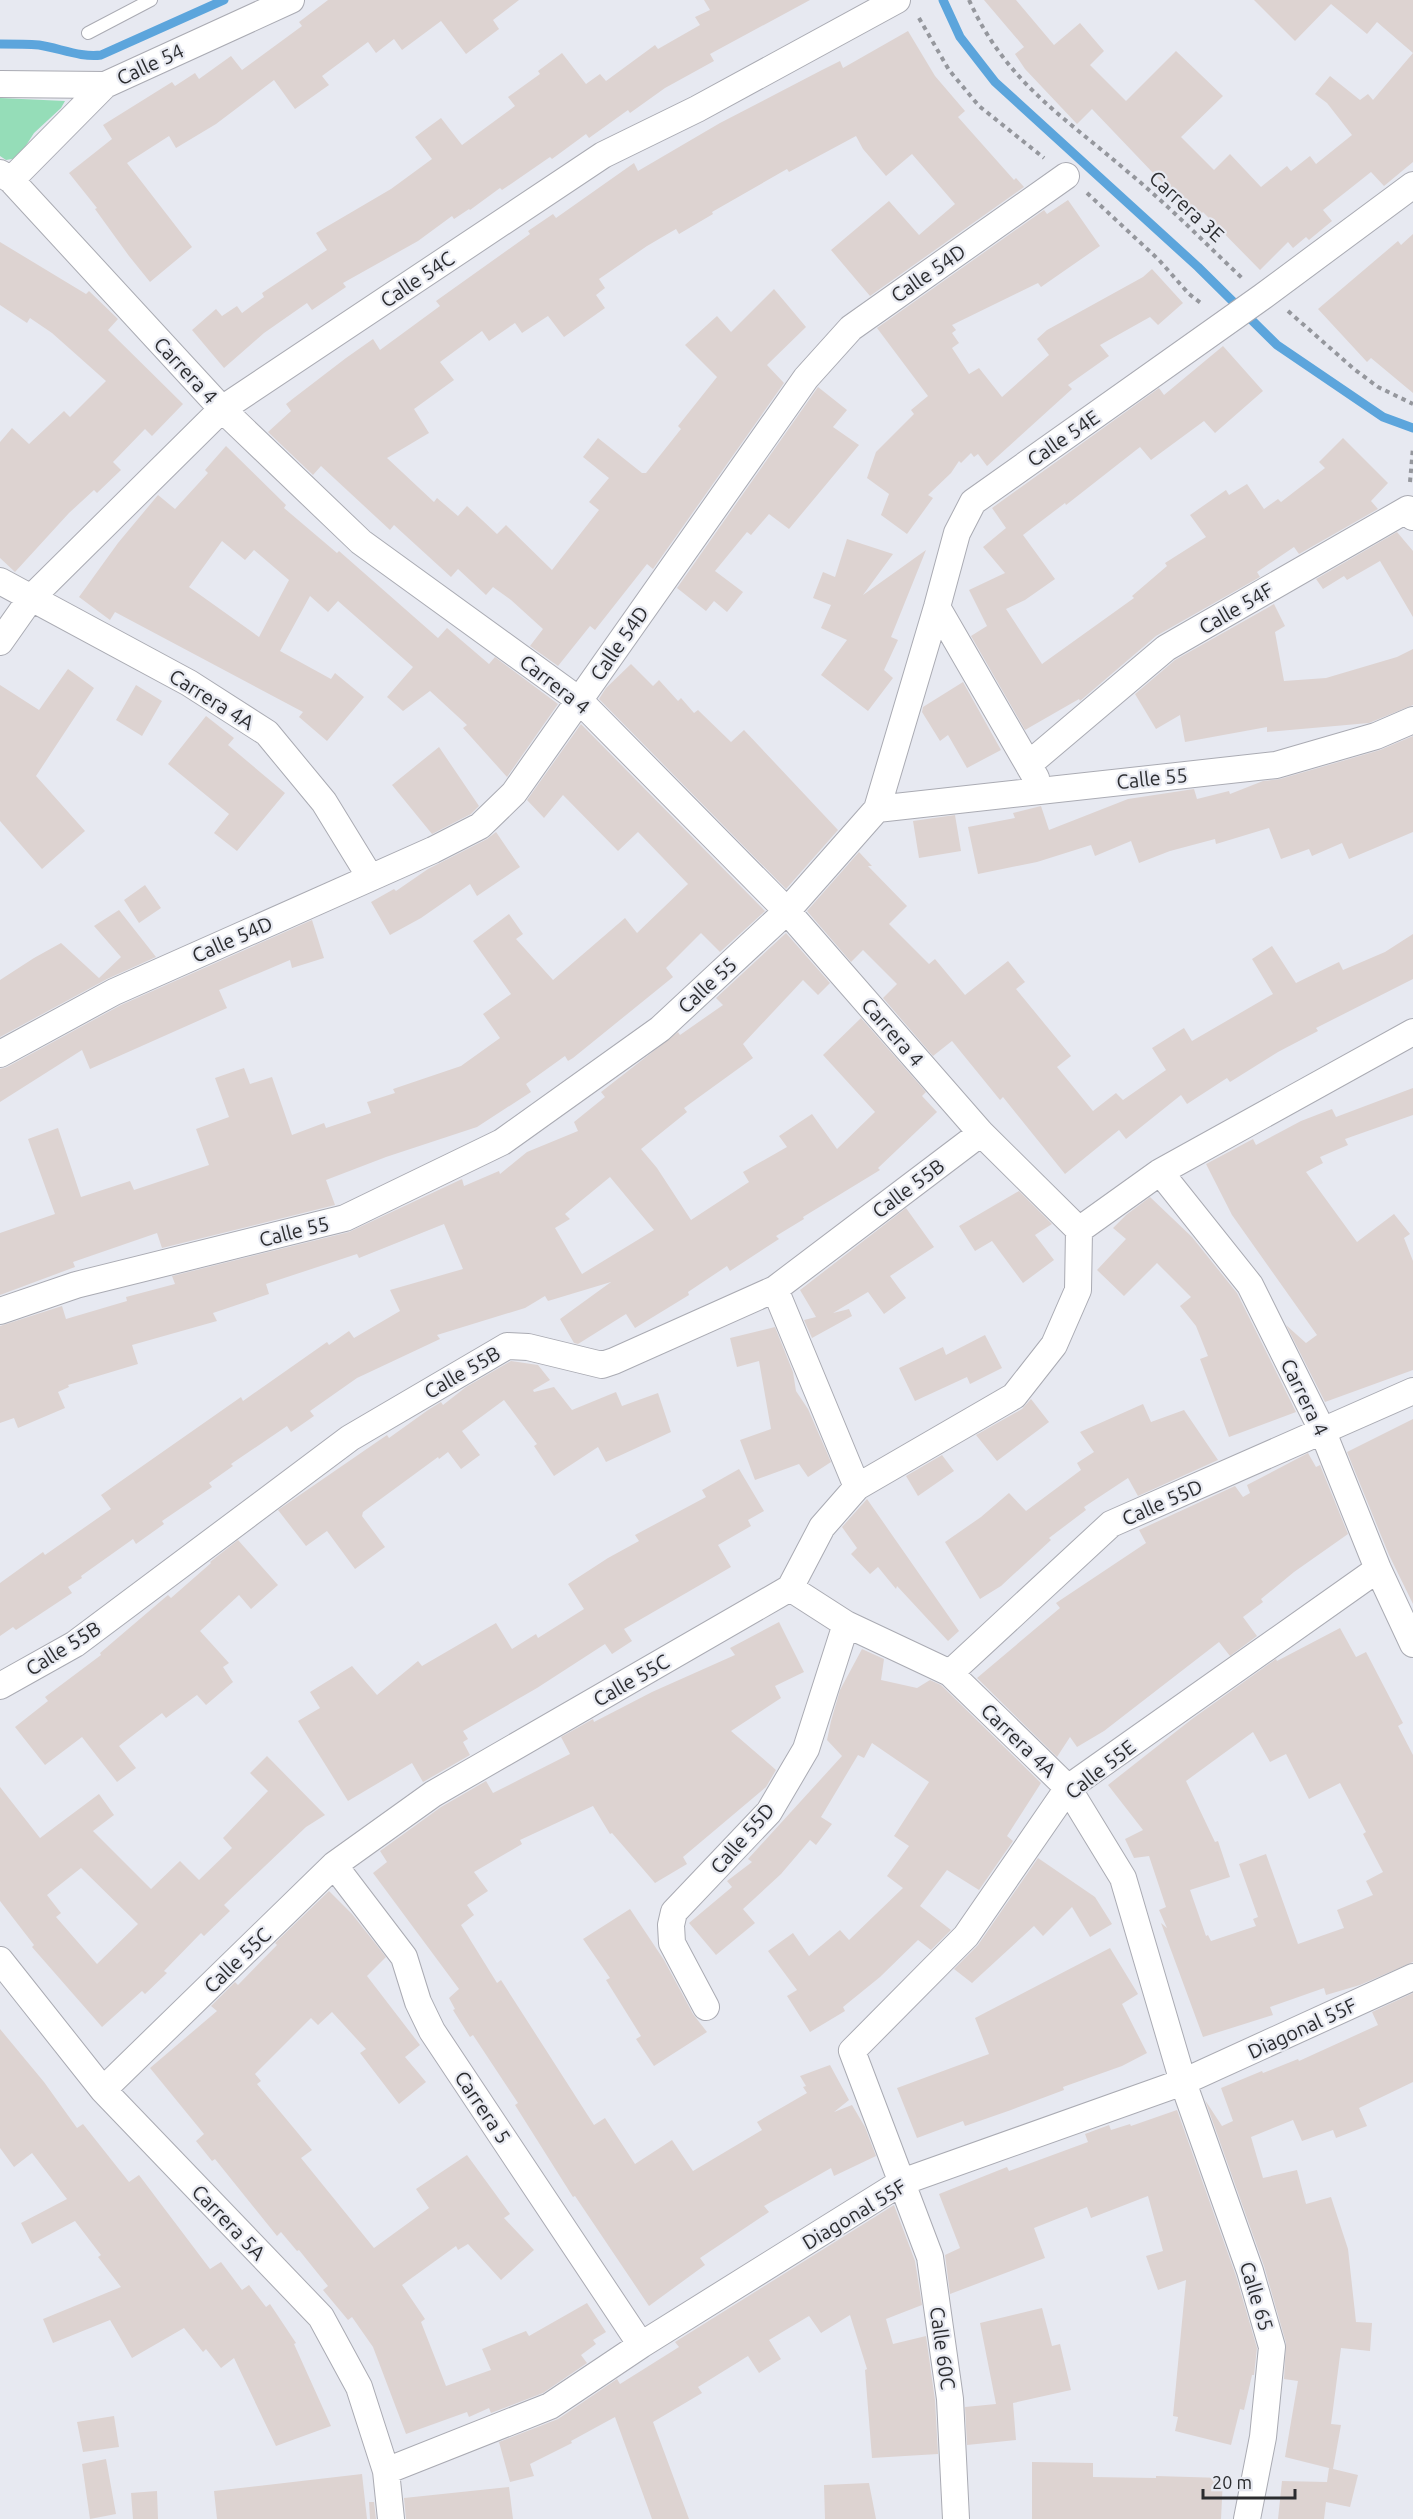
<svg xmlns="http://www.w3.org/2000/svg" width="1413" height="2519" font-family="Ubuntu,sans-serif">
  <rect width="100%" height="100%" fill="#e7e9f1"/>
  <!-- green -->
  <path fill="#95ddb8" d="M0,98l65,3 -4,7 -27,25 -16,25 -12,2 -6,-4z"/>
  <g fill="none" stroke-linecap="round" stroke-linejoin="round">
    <!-- stream -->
    <path stroke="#5ca5dc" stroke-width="9" d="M943,0l17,37 35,45 203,185 79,78 106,72 30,11
      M0,44c13,0 26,0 39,1 20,3 43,13 62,10l123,-55"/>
  </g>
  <!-- building -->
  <path fill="#ddd3d1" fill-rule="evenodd" d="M328,0h191l-26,20 6,9 -33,25 -25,-33 -39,29 -8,-11 -18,14 -8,-11 -46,34 7,9 -34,24 -21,-29 -58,44 -40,24 -7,-12 -42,27 65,84 -42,35 -21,-26 -34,-47 2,-1 -28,-35 43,-34 -9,-14 69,-43 3,4 20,-13 4,6 32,-23 11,14 60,-44 -3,-4z
    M704,0h106l-100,54 4,7 -49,27 -35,25 -2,-3 -39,28 -3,-4 -34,25 -2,-2 -48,33 -2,-2 -30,22 -1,-1 -15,10 -2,-3 -34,25 -75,42 3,4 -34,23 -5,-7 -43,30 -40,35 -32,-38 24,-21 6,7 15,-10 5,7 22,-16 -2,-4 65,-43 -11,-17 75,-44 41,-30 -17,-22 26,-19 21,27 53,-39 -7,-9 32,-23 -2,-3 24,-18 24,31 14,-10 6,7 49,-36 3,4 42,-24 -5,-8 15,-7z
    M984,0h32l38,45 26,-22 24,28 -14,14 36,36 50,-50 47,45 -42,41 33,33 16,-16 31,33 26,-21 4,5 19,-15 6,8 36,-29 -25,-32 -12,-9 15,-18 30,24 8,-6 5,6 40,-47 -36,-31 -10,12 -36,-30 -36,37 -41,-41h159v162l-29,24 -13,-14 -48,38 9,11 -23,19 -3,-3 -13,11 -5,-6 -28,28 -57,-58 -6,7 -105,-110 -15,15 -52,-55 -10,-15 9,-7z
    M908,31l27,45 30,35 -7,6 56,63 2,-2 8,9 -154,109 -39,-46 58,-49 30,34 36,-31 -43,-50 -26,22 -23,-27 -7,-13 -67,36 -2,-3 -75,43 1,2 -34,20 -3,-5 -29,17 -48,33 6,9 -9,7 9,13 -41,29 -16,-21 -26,17 -7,-10 -26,18 -7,-10 -42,31 14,18 -40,29 15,24 -42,25 47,44 3,-4 21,18 9,-10 30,28 9,-9 46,45 47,-60 -10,-8 20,-24 -26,-21 15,-19 44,35h4l35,-44 -3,-3 39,-49 -32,-32 32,-29 14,16 43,-43 32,38 -39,38 17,18 -131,186 -6,-5 -52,66 -5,-4 -32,40 -28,-20 13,-17 -32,-29 -18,-13 -7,8 -28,-26 -7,8 -57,-52 -4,5 -69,-64 -8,9 -45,-43 23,-21 -5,-7 60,-46 27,-19 7,11 60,-44 -4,-5 94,-67 -2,-3 25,-17 3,4 78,-55 4,8 82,-48 102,-53 18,-9 3,7z
    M1068,200l32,46 -59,41 -3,-4 -86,42 4,5 -4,3 7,10 -7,5 17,26 10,-6 23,29 47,-42 -12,-16 10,-9 96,-53 9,-8 31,34 -25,22 -8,-8 -50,28 9,11 -41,29 4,4 -85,77 -9,-12 -4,3 -3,-4 -10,10 -2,-2 -8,12 -23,22 5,3 -26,36 -26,-19 8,-21 -22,-16 9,-26 38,-38 -3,-4 17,-14 -51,-68 167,-118 3,4z
    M1413,234v159l-42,-35 -4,4 -49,-53 80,-68 3,4z
    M0,242l86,52 3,-3 29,28 -10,11 75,74 -31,32 -7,-7 -32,33 8,8 -24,23 -3,-3 -25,23 -54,59 -15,-14v-116l12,-14 17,16 35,-33 6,6 36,-36 -54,-48 -22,-15 -3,5 -27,-18z
    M1223,346l40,45 -48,42 -11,-12 -53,39 -11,-13 -74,58 -1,-2 -42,32 32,44 -30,21 -19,9 36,55 92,-66 -2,-2 35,-30 -2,-3 41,-26 -16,-22 36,-25 3,5 18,-11 17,25 14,-10 3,3 44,-34 -6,-6 24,-24 45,45 -17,18 7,8 -79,45 -5,-7 -37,25 3,5 -104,59 -76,65 -1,-2 -54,31 -54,-94 16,-10 -18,-36 36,-17 -22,-26 23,-19 -14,-20 167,-120 5,7z
    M818,387l29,23 -14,17 26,18 -70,84 -20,-15 -18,21 -4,-3 -32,39 28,21 -16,20 -13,-11 -8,10 -29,-23z
    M226,446l60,59 -2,3 53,45 2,-2 99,87 9,-10 42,36 6,-7 63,47 -51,73 -44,-49 4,-3 -37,-34 -27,20 -16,-14 26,-30 -75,-66 -10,11 -18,-16 -30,55 51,28 4,-6 29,24 -37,44 -28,-24 4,-5 -188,-100 -5,8 -31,-23 39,-54 40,-48 17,14 33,-36 -3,-3zM222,541l23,19 9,-10 35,30 -30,57 -70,-50z
    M1397,532l16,19v66l-33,-56 -33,19 -3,-4 -21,13 -7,-10z
    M847,539l46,15 -30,41 63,-45 -35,87 7,3 -14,30 9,8 -25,33 -47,-36 26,-35 -26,-12 10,-23 -18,-7 10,-26 12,5z
    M1274,604l11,22 -10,6 9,49 42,-3 71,-21 16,-8v56l-44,18 -102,9v-5l-82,15 -5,-27 -24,14 -21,-35 40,-34z
    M631,664l22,22 6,-6 19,21 3,-3 13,15 4,-3 33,32 13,-12 94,100 -52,59 -187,-190 7,-11z
    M68,669l26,19 -58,88 49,55 -43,38 -42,-48v-136l39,25z
    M963,682l38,68 -34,18 -19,-33 -8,6 -18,-29 1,-5z
    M136,685l26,16 -20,35 -26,-16z
    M206,716l28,22 -6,7 57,48 -48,58 -23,-18 15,-19 -61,-50z
    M581,724l184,187 -45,41 -19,-19 -35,35 7,9 -100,81 -5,3 -3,-5 -39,28 5,8 -54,35 -91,30 -60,23 9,25 -173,43 -5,-15 -84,29 2,5 -75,28v-62l55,-19 -27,-75 30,-11 23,69 49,-16 4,9 75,-25 -13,-36 33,-12 -14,-39 29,-10 6,16 22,-7 20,58 32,-12 2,5 45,-15 -4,-11 28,-9 -2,-4 68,-23 39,-28 -17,-24 28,-20 -38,-53 36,-27 14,20 -7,5 37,41 72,-62 12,15 51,-49 -50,-52 -20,19 -55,-56 -19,23 -17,-18z
    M1413,736v96l-64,27 -7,-16 -30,13 -3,-7 -28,10 -12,-31 -53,16 -1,-5 -45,12 -31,12 -8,-22 -36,15 -4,-11 -54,17 -59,12 -10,-47 47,-9 -2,-5 28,-7 8,24 79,-31 66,-10 3,10 32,-8 1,3 33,-13 17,-2 100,-29z
    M439,747l40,59 -8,8 -39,20 -40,-49z
    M955,815l6,36 -42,7 -6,-37z
    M496,832l24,35 -43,29 -7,-12 -49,34 -31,17 -19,-33 23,-13 2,2 32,-22 59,-30z
    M859,852l13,14h-4l39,40 -18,18 40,40 6,-5 30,36 43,-34 17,21 -9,7 55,67 -14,11 36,44 23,-18 7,7 43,-30 -14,-22 32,-20 8,13 81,-47 -21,-35 20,-13 24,37 43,-21 4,8 42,-18 28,-18v45l-97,49 2,3 -40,21 -48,30 -3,-4 -40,26 -6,-9 -55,44 -7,-9 -54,44 -62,-77 -3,3 -48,-59 -19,15 -50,-58 14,-14 -34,-34 -12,12 -44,-51z
    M145,885l16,23 -22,15 -15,-23z
    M119,910l37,47 -49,22 -107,58v-57l34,-22 27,-15 38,35 22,-21 -27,-31z
    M312,920l12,38 -32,10 -2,-8 -71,30 8,18 -137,61 -8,-19 -82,52v-33l7,-2 114,-62z
    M786,933l44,50 -12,12 -15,-15 -60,64 10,14 -69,50 3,4 -46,37 16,19 34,52 58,-38 -6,-10 44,-25 -8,-11 33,-22 25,35 38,-37 -52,-57 38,-37 65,74 -4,4 15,16 -59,56 2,2 -77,47 1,2 -28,17 3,3 -49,32 -3,-5 -39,26 1,3 -54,33 -9,-14 -48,30 -4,-1 -14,-24 51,-37 -63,19 -3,-5 -20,12 -88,27 3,4 -83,39 -47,33 4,5 -23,16 -4,-6 -56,38 2,2 -24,17 3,4 -50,34 2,3 -28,20 -3,-5 -52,37 1,2 -14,9 4,6 -56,37 -3,-3 -13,9v-53l43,-31 2,3 66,-46 -10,-14 140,-98 2,4 84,-59 2,3 20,-14 5,7 46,-27 -10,-21 73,-21 -19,-45 -85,34 -2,-4 -91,30 3,10 -56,19 4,8 -85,24 6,19 -70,21 1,2 -11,5 7,16 -47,20 -4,-10 -14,5v-97l62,-20 4,13 61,-18 -1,-4 49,-13 -3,-8 177,-44 113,-53 2,7 35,-15 1,3 27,-22 51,-21 -4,-9 31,-25 -4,-5 77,-60 2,3 43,-30 -7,-7zM610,1177l44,53 -72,44 -27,-46 15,-9 -5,-5z
    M1413,1088v27l-68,24 3,6 -28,12 3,6 -17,9 51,70 37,-28 16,20 -6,4 9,23v109l-88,32 -39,-77 20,18 11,-8 -85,-120 -26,-51 47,-25 3,6 45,-24 31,-12 4,8z
    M1019,1191l33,33 -17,11 19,25 -31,23 -31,-42 -17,10 -16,-25z
    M1150,1197l42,40 45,56 59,119 -67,25 -29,-78 8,-3 -12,-30 -16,-20 11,-9 -34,-34 -33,33 -27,-26 29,-31 -13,-11 13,-13z
    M906,1208l28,39 -44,29 16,22 -22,16 -16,-22 -35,21 16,-4 3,7 -40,22 -8,-18 12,-3 -16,-27z
    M775,1327l18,45 3,19 12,18 23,53 -23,15 -9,-13 -44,16 -15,-40 31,-11 -12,-68 -22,6 -7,-29z
    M985,1335l17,33 -32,16 -3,-7 -52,24 -16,-33 44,-21 3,8z
    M511,1361l27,4 12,15 -17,10 1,2 20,-5 18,23 44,-18 6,14 36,-13 13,39 -65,30 -8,-15 -44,29 -20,-30 3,-2 -33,-44 -42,31 18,24 -19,14 -13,-17 -9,7 -1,-2 -75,55 -1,4 23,31 -30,22 -28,-38 -21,15 -28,-36 109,-75 2,3 39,-28 13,-8 2,3 23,-18z
    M1031,1399l18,23 -52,39 -21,-26 46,-26z
    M1143,1404l8,18 33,-12 34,50 -80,36 -10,-18 -44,29 2,3 -37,28 2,2 -50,46 -21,13 -35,-57 36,-25 28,-24 17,18 55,-41 -4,-7 17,-11 -14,-20z
    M1413,1419v185l-24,-49 -42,-103z
    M1308,1453l8,14 4,-2 28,69 -54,38 -33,27 2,3 -20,15 14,19 -27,20 -11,-14 -115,89 -27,16 -7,-10 -13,20 -80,-79 83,-70 -4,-5 90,-60 -7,-13 96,-44 8,11 7,-4 -3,-8z
    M942,1455l12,16 -36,25 -12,-20z
    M739,1469l25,42 -16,9 3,6 -33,19 13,22 -107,62 8,12 -20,13 -7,-10 -68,44 -74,43 5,8 -5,3 7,13 -47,27 -11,-19 -64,38 -50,-80 22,-13 -10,-16 42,-26 25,29 41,-34 4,5 74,-43 16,26 24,-15 2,4 46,-29 -16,-25 40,-26 31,-17 -4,-6 71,-38 -4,-7z
    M867,1499l92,132 -11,10 -51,-55 -1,3 -18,-22 -8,7 -19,-20 6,-6 -15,-21z
    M238,1540l40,45 -27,24 -12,-14 -39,36 29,32 -6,4 10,15 -27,23 -9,-10 -31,23 -4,-5 -43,33 17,22 -19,14 -35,-45 -37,28 -30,-38 33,-26 -3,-4 56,-42 -1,-2 68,-58 3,3 40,-35 -1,-1z
    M779,1622l25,50 -29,14 6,12 -50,33 45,39 -10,17 -83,70 4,7 -32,19 -43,-50 -2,1 -17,-28 -73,34 2,4 -48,28 14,19 -21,14 7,10 -13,10 36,58 4,-3 93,145 11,-7 30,46 37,-24 21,31 69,-41 -5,-8 50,-29 -4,-6 3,-1 -6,-10 30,-11 19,35 -15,12 18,-7 13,22 11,29 -42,20 -3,-8 -67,38 5,6 -69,46 5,7 -56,41 -74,-110 -2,1 -58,-92 3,-2 -45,-68 -3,2 -17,-27 2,-1 -6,-11 10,-9 -86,-116 14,-11 -7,-11 61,-44 45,-26 7,12 77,-39 -9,-17 32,-18 1,3 58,-30 83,-37 -5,-7z
    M1340,1628l16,29 10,-5 37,71 -5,3 15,29v207l-53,23 -34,10 -2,-7 -54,19 3,8 -70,22 -42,-114 6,5 -8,-18 7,-3 -17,-51 -15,2 -9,-19 18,-9 -35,-45 84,-66 84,-60 1,2zM1253,1732l17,30 16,-8 23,45 31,-16 26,49 -3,2 20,38 -17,9 7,14 -36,15 7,18 -46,16 -32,-90 -27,10 19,53 -5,2 3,7 -45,15 -3,-6 -2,1 -16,-46 40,-13 -12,-36 -3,1 -29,-61z
    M862,1649l22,10 -3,21 36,8 13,-8 11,5 100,98 -34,53 6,5 -34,49 -32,-20 -27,36 31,24 -20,20 -13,-10 -38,37 -37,30 2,4 -35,21 -23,-36 10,-6 -29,-39 25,-18 16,23 31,-26 9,10 54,-52 -16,-12 22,-30 -15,-10 35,-54 -57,-39 -8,15 -6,-3 -37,62 11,7 -16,21 -6,-5 -29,34 -38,35 12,14 -39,32 -27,-32 43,-36 -5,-6 25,-19 -4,-3 94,-103 -15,-16 4,-19 9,-31z
    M267,1756l58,59 -19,12 -82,78 6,6 -26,25 -3,-3 -37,38 3,2 -22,21 -3,-3 -40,36 -70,-80 2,-2 -34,-44v-114l40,51 59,-44 15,21 -21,16 58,58 29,-28 19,19 33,-32 -9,-10 45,-47 -18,-18zM81,1868l57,56 -41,40 -41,-47 5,-4 -14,-18z
    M1038,1858l57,39 17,27 -22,13 -18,-30 -29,29 -9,-10 -62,57 -18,-14 24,-24z
    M329,1891l23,23 34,43 -19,19 53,69 -15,12 21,25 -27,22 -39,-51 6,-4 -34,-37 -14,13 -7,-7 -56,56 6,7 -4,3 55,66 -11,8 73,90 55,-40 -13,-19 51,-34 43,59 -6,4 30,32 -33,30 -33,-36 -10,6 -2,-4 -54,39 23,34 -4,3 25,64 45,-16 -9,-21 44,-18 3,5 58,-33 19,29 -13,8 3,4 -15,11 6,8 -44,30 -52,20 -2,-5 -20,9 -2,-5 -61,22 -33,-87 -21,-30 -4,3 -25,-30 5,-4 -29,-36 -2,1 -16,-19 -4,4 -62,-77 -3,2 -16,-20 8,-7 -54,-66 67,-57 -6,-5 24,-24 3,3 39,-40 -2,-2z
    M630,1909l34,51 29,54 14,18 -53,34 -18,-27 5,-3 -35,-56 4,-2 -27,-39z
    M1110,1948l28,46 -16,10 25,49 -25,13 -59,21 1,3 -53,20 -46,16 -2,-5 -46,17 -20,-50 92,-34 -14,-36z
    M1413,1993v89l-54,26 8,18 -31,12 -3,-8 -31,11 -9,-21 -42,17 12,41 34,-8 9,34 25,-7 17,52 8,73 16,1 -2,28 -29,-3 -10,76 10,1 -8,44 -48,-12 13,-76 -14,-2 2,-36 -22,-77 -59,-166 17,26 11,-5 -12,-33 41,-17 1,2 35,-14 1,2 79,-36 -6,-13z
    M0,2029l44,53 33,46 6,-4 46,58 10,-7 71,94 11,-7 21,28 7,-5 17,22 4,-3 26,39 -2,1 37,82 -55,20 -42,-88 -13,10 -15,-19 -3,3 -19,-24 -52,30 -22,-38 -57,23 -10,-24 78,-32 -23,-30 3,-2 -26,-34 -43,23 -11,-21 46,-24 -35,-46 -18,14 -14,-19z
    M1177,2110l59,166 21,72 -3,27h-2l-8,35 -4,-1 -9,36 -56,-14 3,-14 -5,-1 13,-136 -28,10 -12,-34 17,-5 -15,-55 -57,22 -4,-11 -53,21 11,30 -95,36 -5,-39 15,-7 -21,-54 68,-27 2,4 79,-29 -3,-8 24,-9 2,5 19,-6 1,2z
    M894,2205l21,56 7,44 -36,14 7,25 33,-8 9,64 3,54 -66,4 -7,-88 2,-1 -17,-54 -29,18 -12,-17 -40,24 12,19 -22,14 -11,-17 -50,31 4,6 -49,29 36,97h-37l-37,-102 -44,24 1,2 -42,21 4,12 -24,6 -11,-40 59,-23 59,-40 3,5 59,-37 -4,-5z
    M1042,2308l10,38 8,-2 11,46 -58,13 3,37 -49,5 -2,-38 31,-3 -16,-81z
    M114,2416l5,31 -36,5 -6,-30z
    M106,2459l10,55 -26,5 -8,-55z
    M1032,2462l61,1v14l63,1v-2l67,2 -2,41h-189z
    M1329,2468l29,7 -8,32 -24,-5 -2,17h-46l4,-38 45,1z
    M362,2474l5,45h-150l-3,-28z
    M869,2483l7,36h-51l-1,-34z
    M509,2487l4,32h-107l-2,-21z
    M157,2491l1,28h-25l-2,-26z
    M369,2502h5l2,17h-6z"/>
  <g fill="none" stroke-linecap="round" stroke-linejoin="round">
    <!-- lane casing -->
    <g stroke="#aaabb3" stroke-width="14">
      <path id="lane" d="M88,33l63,-33"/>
    </g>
    <!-- street casing -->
    <g stroke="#aaabb3" stroke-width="28">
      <path id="street" d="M0,84l105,1 186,-85
        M0,173l11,7 211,229 139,133 218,158 208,211 194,222 98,97
        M11,180l94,-95
        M0,581l189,102 78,50 57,69 46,75
        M937,607l99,171
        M0,642l31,-44 191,-189 381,-254 94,-46 200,-109
        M1029,764l137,-116 242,-139 5,8
        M877,809l60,-202 20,-74 16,-31 289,-205 151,-112
        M0,1054l114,-62 319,-142 47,-24 34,-33 292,-415 45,-50 215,-152
        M1160,1172l90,113 73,147 55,137 35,75
        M1079,1230l81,-58 253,-140
        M775,1289l82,198
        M0,1311l76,-26 269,-67 157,-76 158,-113 127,-118 90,-102 399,-44 100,-29 37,-16
        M790,1588l56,36 104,49 118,115 55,90 60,204 67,189 22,76 -9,90 -16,82
        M950,1673l161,-149 302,-133
        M0,1686l75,-42 275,-206 157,-92 21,1 74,18 12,-4 161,-72 206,-156
        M334,1865l70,92 14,45 14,29 209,314
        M0,1960l103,130 218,227 38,70 27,84 5,48
        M706,2007l-34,-64 -1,-18 3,-13 95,-100 37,-63 40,-125
        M103,2090l231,-225 99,-71 357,-206 32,-61 35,-40 157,-91 40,-51 24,-55 1,-60
        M386,2471l164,-65 91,-61 261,-163 281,-100 230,-105
        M956,2519l-6,-120 -20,-142 -78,-206 114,-115 102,-148 310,-219"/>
    </g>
    <!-- path -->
    <path stroke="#95979d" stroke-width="4" stroke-dasharray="4.5 4.5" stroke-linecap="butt" d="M969,0c37,82 94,116 159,172 40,33 76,70 114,106
      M919,18l30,52 30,36 65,52
      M1087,193l72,67 30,34 13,10
      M1288,311l66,58 24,18 35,17
      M1410,482l3,-35"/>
    <!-- lane -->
    <use href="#lane" stroke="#fff" stroke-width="12"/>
    <!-- street -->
    <use href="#street" stroke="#fff" stroke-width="26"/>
  </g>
  <g text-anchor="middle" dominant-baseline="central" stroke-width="4.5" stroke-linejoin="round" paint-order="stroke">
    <!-- street labels -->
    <g font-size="20" fill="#2b2c2f" stroke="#e7e9f1">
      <text transform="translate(150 64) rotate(-25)">Calle 54</text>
      <text transform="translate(1187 206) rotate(43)">Carrera 3E</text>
      <text transform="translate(928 273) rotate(-35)">Calle 54D</text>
      <text transform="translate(417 279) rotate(-34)">Calle 54C</text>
      <text transform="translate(186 370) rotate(47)">Carrera 4</text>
      <text transform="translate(1063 438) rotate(-35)">Calle 54E</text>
      <text transform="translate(1236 608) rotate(-30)">Calle 54F</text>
      <text transform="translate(619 643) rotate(-55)">Calle 54D</text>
      <text transform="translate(555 684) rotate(38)">Carrera 4</text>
      <text transform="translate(212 699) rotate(32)">Carrera 4A</text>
      <text transform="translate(1152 778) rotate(-6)">Calle 55</text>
      <text transform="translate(232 939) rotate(-24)">Calle 54D</text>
      <text transform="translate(707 985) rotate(-43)">Calle 55</text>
      <text transform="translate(893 1032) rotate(49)">Carrera 4</text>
      <text transform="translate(908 1188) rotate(-37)">Calle 55B</text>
      <text transform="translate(294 1231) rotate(-14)">Calle 55</text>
      <text transform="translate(462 1372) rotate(-30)">Calle 55B</text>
      <text transform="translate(1305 1397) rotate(64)">Carrera 4</text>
      <text transform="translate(1162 1502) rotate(-24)">Calle 55D</text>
      <text transform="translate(63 1648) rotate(-32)">Calle 55B</text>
      <text transform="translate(631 1680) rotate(-30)">Calle 55C</text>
      <text transform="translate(1019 1740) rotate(44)">Carrera 4A</text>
      <text transform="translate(1100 1769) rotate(-38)">Calle 55E</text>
      <text transform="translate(742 1838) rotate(-49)">Calle 55D</text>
      <text transform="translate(237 1960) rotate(-44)">Calle 55C</text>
      <text transform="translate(1302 2028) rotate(-25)">Diagonal 55F</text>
      <text transform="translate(483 2107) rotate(56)">Carrera 5</text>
      <text transform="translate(854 2214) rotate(-31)">Diagonal 55F</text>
      <text transform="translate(229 2222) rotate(46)">Carrera 5A</text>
      <text transform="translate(1257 2296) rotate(73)">Calle 65</text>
      <text transform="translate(943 2348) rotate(82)">Calle 60C</text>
    </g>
  </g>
  <!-- scale -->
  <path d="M1203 2489v9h92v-9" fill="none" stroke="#2b2c2f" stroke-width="3"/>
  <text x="1212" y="2489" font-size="18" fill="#2b2c2f" stroke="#e7e9f1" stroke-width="4.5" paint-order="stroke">20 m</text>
</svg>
